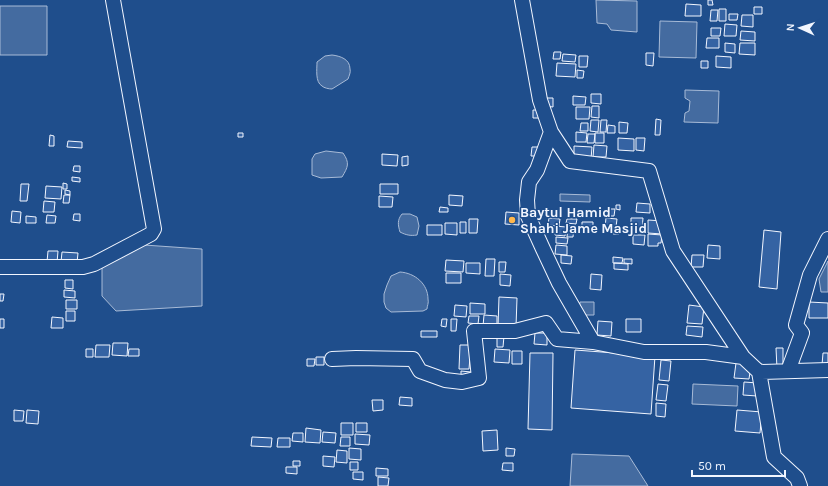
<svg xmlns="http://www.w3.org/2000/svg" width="828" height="486" font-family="Karla,sans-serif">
  <rect width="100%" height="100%" fill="#1f4e8c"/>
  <!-- water -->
  <path fill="#446ba0" stroke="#a8bbd7" d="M596,0l41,1v31l-26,-2 -4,-6 -10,-1z
    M0,6h47v49h-47z
    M660,21l37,1 -1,36 -37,-1z
    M332,55c8,1 18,4 18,14 1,3 -1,7 -2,10l-16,10c-3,0 -8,-1 -10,-3 -7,-4 -5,-17 -5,-24l8,-6z
    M685,90l34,1 -1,32 -34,-1 1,-9 4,-2 1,-10 -5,-3z
    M326,151l17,2c7,10 5,14 -1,24l-21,1 -9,-3v-16l3,-5z
    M560,194l30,1v7l-30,-1z
    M402,214h8l7,3 2,9 -2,9c-7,1 -11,0 -17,-3 -2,-7 -3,-12 2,-18z
    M144,245l58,4v57l-86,5 -14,-15v-29z
    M828,261v31h-7l-2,-13z
    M400,272c15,1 28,12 28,27 1,4 -1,7 -1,10l-4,2 -32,1 -5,-4 -2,-6v-8l3,-9 4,-9z
    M580,302h14v13h-15z
    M693,384l45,2 -1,20 -45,-2z
    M572,454l57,2 19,30h-78z"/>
  <!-- building -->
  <path fill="#3563a3" stroke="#f2f6ff" d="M708,0h4l1,5h-5z
    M686,4l15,1v11h-16z
    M754,7h8v7h-8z
    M719,9h7v12h-7z
    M711,10h7l-1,11h-7z
    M729,14h9l-1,6h-8z
    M742,15h11v12l-12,-1z
    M725,24l12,1 -1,11h-12z
    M711,28h10l-1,8h-9z
    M741,31l14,1v9l-15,-1z
    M707,38h12v10h-13z
    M725,43l10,1v9l-10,-1z
    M740,43h15v12l-16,-1z
    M554,52h7l-1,7h-7z
    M646,53h8l-1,13 -7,-1z
    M563,54l13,1 -1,7 -13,-1z
    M579,56h9l-1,11h-8z
    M716,56l15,1v11l-15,-1z
    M701,61h7v7h-7z
    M557,63l19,1 -1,13 -19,-1z
    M577,70l7,1 -1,7h-6z
    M591,94h10v10l-10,-1z
    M573,96l13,1 -1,8h-12z
    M544,98h9v9l-9,-1z
    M592,106h7v12l-8,-1z
    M576,107h14l-1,12h-13z
    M533,110h9v8h-9z
    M656,119l5,1 -1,15h-5z
    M591,120h8l-1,12 -8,-1z
    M601,120h6l-1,12h-6z
    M619,122l9,1 -1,10h-8z
    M581,123h7v8h-8z
    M608,125l7,1v7h-8z
    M576,132l11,1 -1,9h-10z
    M238,133h5v4h-5z
    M595,133h9v10h-9z
    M588,134h7l-1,9h-7z
    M50,135l4,1v10h-5z
    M618,138l16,1v12l-16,-1z
    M636,138h9l-1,13 -8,-1z
    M68,141l14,1v6l-15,-1z
    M594,145l13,1 -1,11h-13z
    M574,146l18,1 -1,12 -17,-1z
    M532,147h9v9h-10z
    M382,154l16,1 -1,11 -15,-1z
    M408,156v9l-6,1v-9z
    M74,166h6v6l-7,-1z
    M72,177l8,1v4l-8,-1z
    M63,183l4,1v5h-4z
    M21,184h8l-2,17h-7z
    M380,184h18v10h-18z
    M46,186l16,1 -1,12 -16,-1z
    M65,190l5,1v4l-5,-1z
    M64,195h6l-1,8h-6z
    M449,195l14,1 -1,10 -13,-1z
    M379,196l14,1 -1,10h-13z
    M44,201l11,1 -1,10h-11z
    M637,203l13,1v9l-14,-1z
    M616,205h4v5l-4,-1z
    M440,207l8,1v4h-9z
    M610,209h5l-1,7h-5z
    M12,211l9,1 -1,11 -9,-1z
    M506,212l13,1v12l-14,-1z
    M74,214h6v7l-7,-1z
    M47,215l9,1 -1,7h-9z
    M26,216l10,1v6h-10z
    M549,218l11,1 -1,7 -11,-1z
    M606,218l11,1 -1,8h-11z
    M631,218h12l-1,12h-11z
    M469,219h9l-1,14h-8z
    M567,219h10l-1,5 -10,-1z
    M648,220l15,1 -1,13 -14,-1z
    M460,222h6v11h-6z
    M582,222h11v7h-11z
    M445,223h12v12l-12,-1z
    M427,225h15v10h-15z
    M555,226l11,1 -1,9 -10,-1z
    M568,226h6l-1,11h-6z
    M613,228h6v6h-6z
    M764,230l17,2 -4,57 -18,-2z
    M648,234l14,1 -1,8h-3v3h-10z
    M633,235h12l-1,10 -11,-1z
    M556,237l12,1 -1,6 -11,-1z
    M556,245l11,1v9l-12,-1z
    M708,245l12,1v13l-13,-1z
    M48,251h10l-1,12 -10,-1z
    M62,252l16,1 -1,10 -16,-1z
    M561,255l11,1 -1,8 -10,-1z
    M692,255h12l-1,12h-12z
    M613,257l10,1 -1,5h-9z
    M486,259h9l-1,17h-9z
    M624,259h8v5l-8,-1z
    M446,260l18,1 -1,11 -18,-1z
    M499,262h7l-1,10h-6z
    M466,263h14v11l-14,-1z
    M614,263l14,1v6l-14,-1z
    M446,273h15v10h-15z
    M500,274l11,1 -1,11 -10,-1z
    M591,274l11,1 -1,15 -11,-1z
    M65,280h8v9l-8,-1z
    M64,290l11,1v7l-11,-1z
    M0,294h4l-1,7h-3z
    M499,297l18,1 -1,29h-18z
    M66,300h11v9h-11z
    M809,302l19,1v15h-19z
    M470,303l15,1v10h-15z
    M455,305l12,1 -1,11 -12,-1z
    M689,305l15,2 -2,17 -15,-1z
    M66,311h9v10h-9z
    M484,315l13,1v11l-14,-1z
    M469,316h10l-1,8 -10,-1z
    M52,317l11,1v10h-12z
    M0,319h4v9h-4z
    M442,319h5l-1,8 -5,-1z
    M451,319h6l-1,12h-5z
    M626,319h15v13h-15z
    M598,321l14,1 -1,14 -14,-1z
    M687,326l16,1 -1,10 -16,-2z
    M421,331h16v6h-16z
    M535,333h12v12l-13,-1z
    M497,336h7l-1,11h-6z
    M113,343h15l-1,13 -15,-1z
    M96,345h14l-1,12h-14z
    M460,345h11l-2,24h-10z
    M776,348h7v20l-6,1z
    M86,349h7v8h-7z
    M129,349h10v7h-11z
    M495,349l15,1 -1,13 -15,-1z
    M575,350l80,6 -4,58 -80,-6z
    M512,351h10v13h-10z
    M530,353h23l-1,77 -24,-1z
    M823,353h5v13l-6,-1z
    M316,357h8v8h-8z
    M307,359h8l-1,7h-7z
    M661,360l10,1 -2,20 -10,-1z
    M736,363l15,2 -2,14 -15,-1z
    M461,371l10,1 -1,7h-9z
    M744,382l14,1 -1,13 -14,-1z
    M658,384l10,1 -2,16 -10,-1z
    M400,397l12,1v8l-13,-1z
    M372,400h11v10l-10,1z
    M656,403l10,1 -1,13 -9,-1z
    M14,410l10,1 -1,10h-9z
    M27,410l12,1 -1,13 -12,-1z
    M737,410l25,2 -2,21 -25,-2z
    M341,423h12v12h-12z
    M356,423h11v9h-11z
    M306,428l15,2 -1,13 -15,-1z
    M497,430l1,20 -15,1 -1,-20z
    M323,432l13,1 -1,10 -13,-1z
    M293,433h10v9l-11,-1z
    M355,434l15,1 -1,10 -14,-1z
    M252,437l20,1 -1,9 -20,-1z
    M341,437h9v9h-10z
    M278,438h12v9h-13z
    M349,448l12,1v11l-12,-1z
    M506,448l9,1 -1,7h-8z
    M337,450l10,1v12l-11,-1z
    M323,456l12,1 -1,10 -11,-1z
    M293,461h7v5h-7z
    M350,462h8v8h-8z
    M503,463h10v8l-11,-1z
    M286,467h11v7l-11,-1z
    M376,468l12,1v7h-12z
    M353,472h10v8l-10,-1z
    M378,477l11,1 -1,8h-10z"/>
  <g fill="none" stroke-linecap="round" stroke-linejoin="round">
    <!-- minor casing -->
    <g stroke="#f2f6ff" stroke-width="16">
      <path id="minor" d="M522,0l18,100 11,32 19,29 79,10 24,80 70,106 16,15 15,85 23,21 3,8
        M0,267h83l11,-3 57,-30 3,-5 -41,-229
        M593,342l51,10h62l37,5
        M332,359l24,-1 57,1 7,12 25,9 17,2 17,-4 -5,-47h41l31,-8 11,16 36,3 -34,-59 -16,-34 -15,-33 -1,-16 2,-18 8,-12 14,-38
        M788,371l14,-38 -6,-8 14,-50 18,-36
        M759,372l69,-2"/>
    </g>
    <!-- minor -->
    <use href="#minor" stroke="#1f4e8c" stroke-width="14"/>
  </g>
  <!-- markers -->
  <circle fill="#ffb74d" stroke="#1f4e8c" stroke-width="1.5" cx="512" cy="220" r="4"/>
  <g text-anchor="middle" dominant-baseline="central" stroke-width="3" stroke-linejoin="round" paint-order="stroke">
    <!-- poi labels -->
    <g font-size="14" font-weight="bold" fill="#f2f6ff" stroke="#1f4e8c" text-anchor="start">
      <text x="520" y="212">Baytul Hamid<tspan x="520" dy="16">Shahi Jame Masjid</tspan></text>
    </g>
  </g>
  <!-- north arrow -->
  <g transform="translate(800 28) rotate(273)" stroke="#1f4e8c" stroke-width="3" paint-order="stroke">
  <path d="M0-3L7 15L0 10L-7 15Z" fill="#f2f6ff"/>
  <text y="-6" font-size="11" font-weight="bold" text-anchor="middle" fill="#f2f6ff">N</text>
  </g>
  <!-- scale -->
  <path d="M692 470v6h93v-6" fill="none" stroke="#f2f6ff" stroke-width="2"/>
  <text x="698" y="470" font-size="12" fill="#f2f6ff" stroke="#1f4e8c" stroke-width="3" paint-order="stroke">50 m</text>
</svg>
